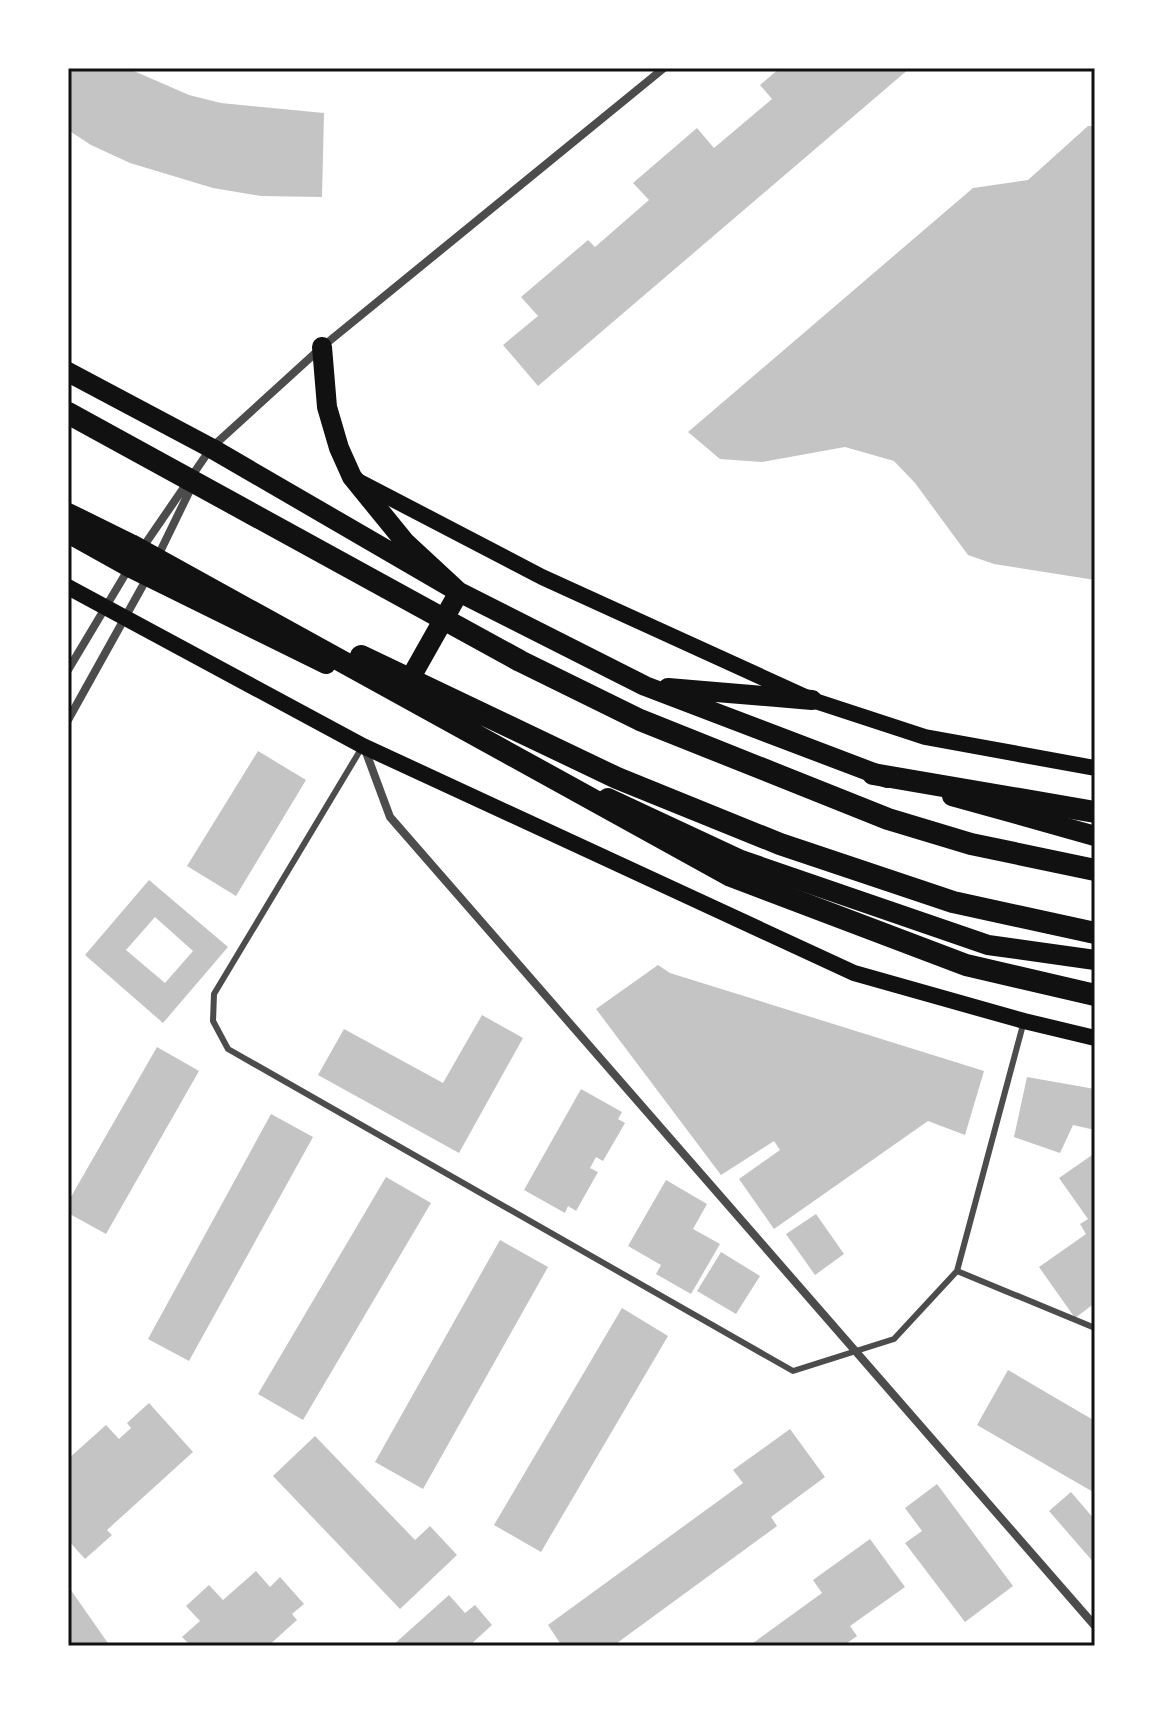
<svg xmlns="http://www.w3.org/2000/svg" width="1163" height="1714" font-family="Inter,sans-serif">
  <rect width="100%" height="100%" fill="#fff"/>
  <!-- building -->
  <path fill="#c4c4c4" fill-rule="evenodd" d="M68,68h59l62,27 32,8 103,10 -2,84 -61,-1 -48,-8 -83,-25 -39,-18 -23,-15z
    M780,68h130l-372,318 -35,-41 35,-29 -17,-19 67,-57 7,7 54,-47 -16,-17 64,-55 17,20 58,-49 -12,-14z
    M1088,126h7v454l-101,-16 -26,-9 -53,-72 -21,-22 -49,-14 -83,15 -42,-3 -32,-27 285,-244 55,-8z
    M258,751l48,29 -70,116 -49,-30z
    M149,880l79,67 -65,76 -78,-68zM155,917l38,34 -28,32 -39,-33z
    M658,965l12,8 314,98 -19,64 -37,-14 -154,108 -35,-50 41,-29 -6,-9 -53,34 -125,-166z
    M482,1015l41,23 -64,115 -141,-78 26,-46 99,54z
    M157,1047l42,24 -93,163 -38,-21v-11z
    M1027,1077l68,12v41l-22,-5 -13,28 -46,-16z
    M581,1089l41,23 -4,7 7,4 -22,38 -7,-4 -6,11 8,4 -22,39 -8,-5 -3,7 -41,-23z
    M271,1114l42,23 -124,224 -41,-22z
    M1095,1153v150l-20,15 -36,-51 47,-33 -6,-10 8,-5 -29,-41z
    M386,1177l45,26 -128,217 -45,-26z
    M666,1180l41,24 -14,25 27,15 -29,50 -35,-20 5,-9 -33,-19z
    M816,1214l28,40 -29,21 -29,-41z
    M500,1240l48,27 -125,222 -48,-27z
    M721,1252l39,24 -24,38 -39,-23z
    M622,1308l46,28 -127,216 -47,-27z
    M1008,1370l87,51v72l-118,-68z
    M149,1403l44,49 -86,78 5,5 -27,24 -17,-19v-81l38,-34 13,14 12,-11 -4,-5z
    M790,1429l35,48 -54,40 6,9 -164,120h-51l-14,-21 195,-142 -10,-13z
    M315,1436l100,104 15,-14 27,29 -57,54 -127,-133z
    M937,1484l76,102 -48,36 -60,-79 17,-12 -17,-23z
    M1071,1492l24,28v44l-46,-53z
    M870,1539l35,48 -55,39 7,10 -14,10h-94l73,-53 -9,-13z
    M256,1571l14,16 10,-10 24,27 -12,10 5,6 -29,26h-77l-9,-9 18,-16 -14,-15 23,-21 14,15z
    M68,1586l42,60h-42z
    M449,1595l16,18 10,-8 17,20 -23,21h-77z"/>
  <g fill="none" stroke-linecap="round" stroke-linejoin="round">
    <!-- service -->
    <path stroke="#4c4c4c" stroke-width="6" d="M361,749l-147,245 -1,27 15,28 565,322 101,-32 63,-68 67,-250
      M957,1271l138,57"/>
    <!-- minor -->
    <path stroke="#4c4c4c" stroke-width="8" d="M141,550l70,-102 111,-101 342,-279
      M157,558l36,-74
      M68,670l61,-102
      M68,720l79,-142
      M364,747l26,70 705,809"/>
    <!-- secondary -->
    <path stroke="#111" stroke-width="16" d="M356,480l186,97 270,123 113,37 170,31
      M68,587l295,159 491,227 170,48 71,17"/>
    <!-- primary -->
    <path stroke="#111" stroke-width="20" d="M322,347l5,60 12,41 13,29 53,65 54,50 -57,101
      M68,372l143,76 248,144 186,94 242,92
      M68,533l61,34 197,97
      M668,688l144,12
      M952,796l143,40
      M608,798l133,62 247,85 107,15"/>
    <!-- trunk -->
    <path stroke="#111" stroke-width="22" d="M68,413l452,248 120,59 248,99 83,25 124,26
      M68,514l63,31 600,331 235,89 129,30
      M361,656l256,122 163,66 173,58 142,31
      M873,774l222,38"/>
  </g>
  <!-- border -->
  <rect width="1163" height="1714" fill="none" stroke="#ffffff" stroke-width="140"/>
  <rect x="70" y="70" width="1023" height="1574" fill="none" stroke="#111" stroke-width="3"/>
</svg>
